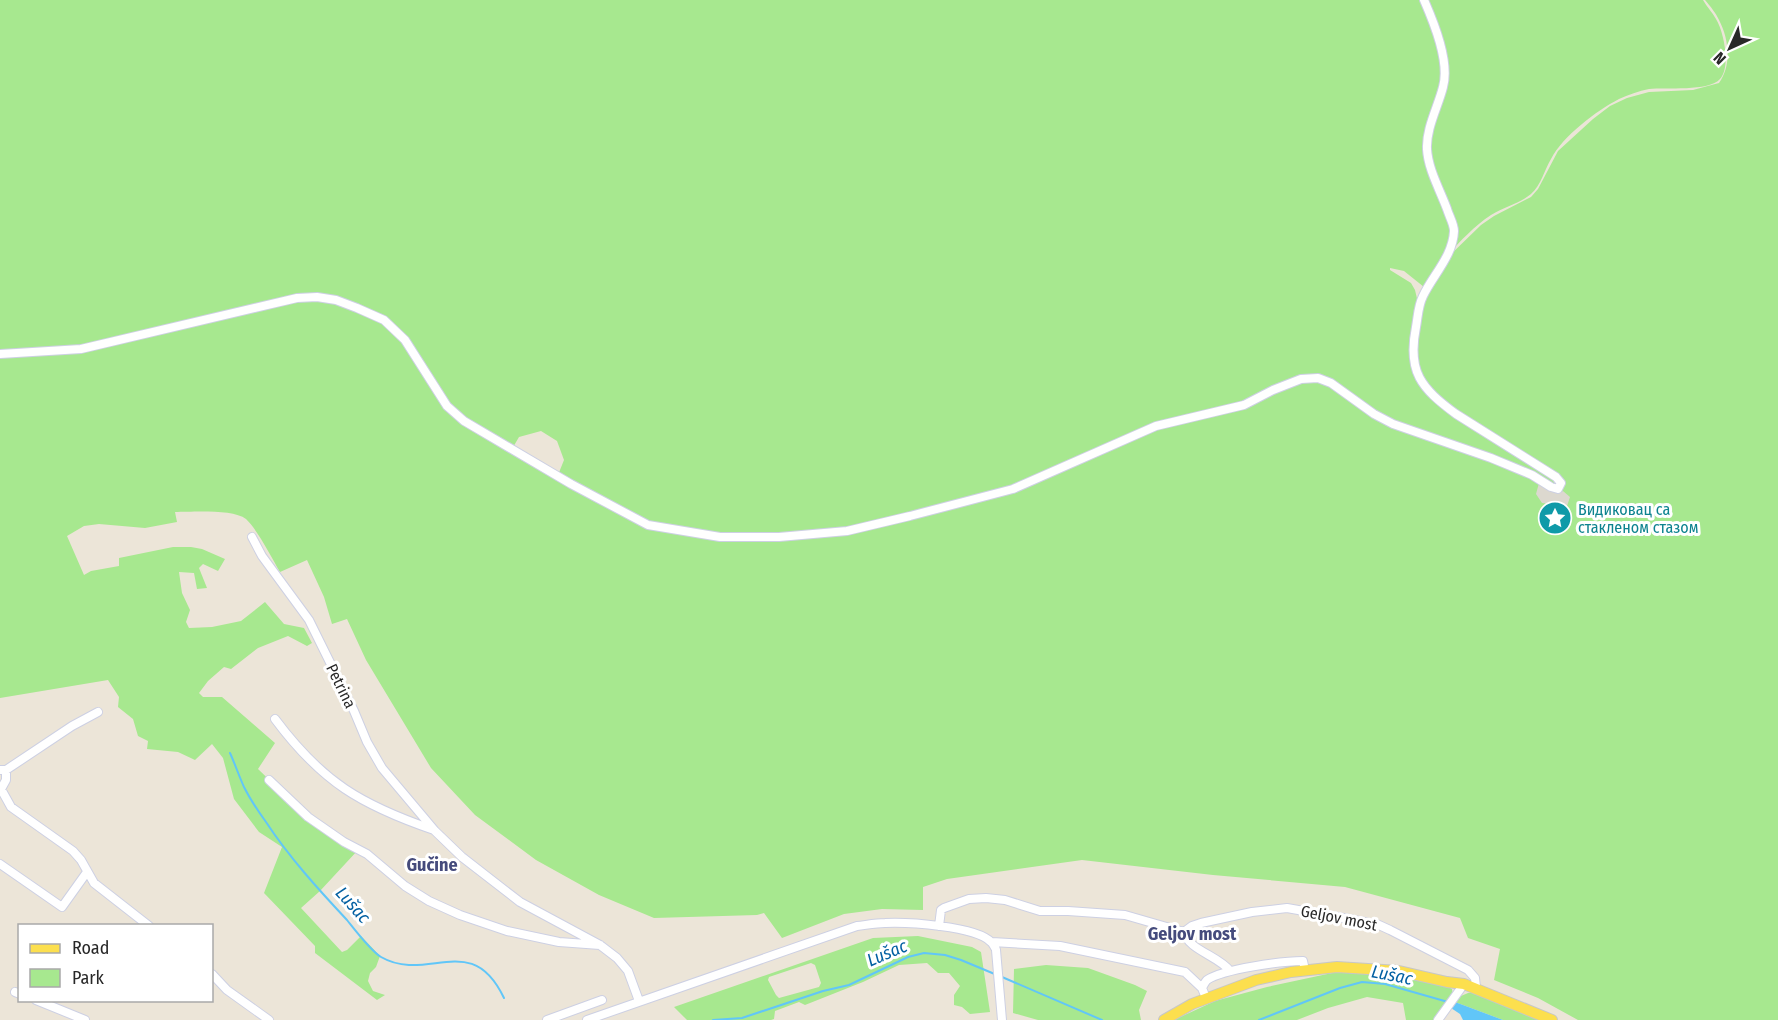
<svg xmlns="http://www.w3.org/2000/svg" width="1778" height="1020" font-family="'Fira Sans Condensed',sans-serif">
  <rect width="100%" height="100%" fill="#ece5d8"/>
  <!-- green -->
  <path fill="#a7e88f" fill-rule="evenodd" d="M0,0h1423l13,37 8,37 -18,76 27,81 -8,26 -21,30 -20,-16 -14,-3v2l21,13 4,7 4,17 -8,49 15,33 130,89 1,10 -164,-65 -61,-41 -32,-4 -56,26 -89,22 -142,62 -166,41 -68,7h-59l-72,-12 -90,-49 6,-15 -7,-19 -16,-10 -22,6 -7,12 -64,-44 -53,-77 -78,-32 -236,52 -81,5z
    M1425,0h278c4,7 9,12 13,19 8,13 15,48 4,60 -11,13 -55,8 -71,10 -10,2 -21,6 -30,10 -23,12 -56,37 -68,60 -7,12 -10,26 -20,35 -12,10 -28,13 -40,21 -17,11 -30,26 -44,40l8,-24 -27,-81 18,-76z
    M1705,0h73v1020h-200l-40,-22 -44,-18 6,-31 -32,-11 -8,-20 -115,-31 -132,-12 -131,-15 -135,19 -24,8v23l-41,-1 -38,5 -62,24 -18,-25 -7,2 -103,3 -55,-23 -63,-35 -61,-45 -44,-47 -65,-108 -19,-41 -15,5 -8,-27 -17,-37 -27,12c-8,-14 -23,-43 -34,-53 -13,-10 -53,-7 -71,-7l2,10 -32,6 -46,-4 -15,2 -17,10 17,39 7,-4 28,-5v-8l54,-11h18l11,2 23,10 -7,12 -15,-7 -4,4 8,20 -10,1 -3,-16 -15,-1 3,21 8,17 -4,12 3,6 23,-1 29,-6 24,-19 19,22 20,4 8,15 -5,3 -19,-10 -30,12 -27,21 -7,-2 -16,14 -9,12 4,4h19l53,46 -17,26 50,48 50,33 -38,41 -19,17 41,44 5,-2 14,-14 19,20 -4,11 -6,6 -2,8 5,10 12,4 -8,5 -62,-47v-7l-51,-53 18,-46 -23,-15 -25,-33 -11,-41 -11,-14 -17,16 -17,-8 -31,-3 1,-8 -10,-5 -5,-17 -15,-12 1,-10 -11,-17 -108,18v-343l81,-5 81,-20 155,-32 40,10 37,21 52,77 202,120 72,12 127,-6 166,-42 143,-63 89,-21 56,-26 16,-1 14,5 42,31 118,44 63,31 8,-5 -106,-72 -28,-25 -14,-24 9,-63 22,-41 36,-35 13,-9 37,-19 7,-8 20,-38 35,-32 17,-13 17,-8 22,-6 44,-2 26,-7c13,-18 10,-44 0,-63 -3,-7 -9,-14 -14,-20z
    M918,936l54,11 9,5 9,60 -20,2 -8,-7 -8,-2v-10l6,-9 -11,-13h-11l-11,-10 -28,2 -36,17 -58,23 -6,-3 -24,9 -1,8 -3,1h-84l-13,-13 199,-69zM811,963l4,2 6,18 -2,4 -40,11 -3,-3 -8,-15 1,-3z
    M1046,965l42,3 47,17 12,6 -8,19 2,10h-103l-25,-7 1,-44z
    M1332,973c35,0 89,-1 120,16l1,7 -16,24h-31l-3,-17 -36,-6 -39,11 -31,12h-123l41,-19 52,-14z
    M1468,993h8l62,27h-35l-48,-18 6,-6z"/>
  <!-- plaza -->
  <path fill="#dcd8cf" d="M1539,483l22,9 2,-1 7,6 -3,9 -25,-3 -6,-9z"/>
  <!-- water -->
  <path fill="#61c6f8" d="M1455,1002l48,18h-40l-3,-6 -9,-6z"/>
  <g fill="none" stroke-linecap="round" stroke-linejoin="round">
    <!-- stream -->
    <path stroke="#61c6f8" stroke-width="2" d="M230,753c5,11 9,23 14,34 6,12 14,24 22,35 23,35 52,67 81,98 8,10 24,31 34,37 47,27 90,-28 123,41
      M1002,977l100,43
      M713,1020l29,-2 81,-27 26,-6 59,-28 16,-4 21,2 16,5 36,15
      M1259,1020l81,-32 22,-6 23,2 63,18"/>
    <!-- minor casing -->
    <g stroke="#cdd0e3" stroke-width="10">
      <path id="minor" d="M0,354l81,-5 216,-51 20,-1 19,3 21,8 27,12 21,20 42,66 17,15 107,63 77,41 72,12h59l68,-6 63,-15 103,-27 143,-63 88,-21 29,-15 28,-11 17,-1 13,5 43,31 19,10 98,34 41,17 19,12 7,2 3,-6 -5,-6 -100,-63c-35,-26 -49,-42 -40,-87 2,-11 2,-21 7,-31 10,-21 30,-40 31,-65 0,-7 -5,-15 -7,-22 -7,-19 -19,-40 -20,-60 -1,-21 11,-42 16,-62 7,-25 -9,-64 -19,-87
        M252,537l10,19 47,64 45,91 13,31 15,26 53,63 27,26 58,45 80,43 17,13 11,13 11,30
        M275,719c47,63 86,86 159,111
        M0,770h6l66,-44 26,-14
        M6,770v10l-5,9 10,18 62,44 8,9 13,23 55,43
        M269,780l39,37 36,25 23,12 38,32 24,15 31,14 47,16 52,11 41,3
        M0,864l62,43 25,-35
        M939,926l2,-16 3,-2 25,-9 17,-1 19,2 35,11h28l57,4 59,17
        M992,942l68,4 125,26 17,16 4,10
        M1230,971c-11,-15 -42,-21 -46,-39l8,-6 9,-3 51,-11 35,-4 62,11 30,6 11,5 78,40 7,8 1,9
        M212,974l15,16 42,30
        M1202,988c1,-2 4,-7 5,-8 16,-11 76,-19 96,-19l2,9
        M15,992l5,2
        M36,1000l49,20
        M547,1020l55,-20
        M587,1020l270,-94c9,-1 19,-3 28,-3 22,-1 91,3 106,19 1,0 5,7 5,8l6,70
        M1438,1020l26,-36"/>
    </g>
    <!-- major casing -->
    <g stroke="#c7c7c7" stroke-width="12">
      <path id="major" d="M1164,1020l28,-16 64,-24 35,-8 46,-5 62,4 48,11 17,2 88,36"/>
    </g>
    <!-- minor -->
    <use href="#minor" stroke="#fff" stroke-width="8"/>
    <!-- major -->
    <use href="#major" stroke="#fcdf4e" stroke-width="10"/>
  </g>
  <!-- icons -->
  <defs>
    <g id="sight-disc" transform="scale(1.725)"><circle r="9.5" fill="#0f9aa8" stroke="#fff"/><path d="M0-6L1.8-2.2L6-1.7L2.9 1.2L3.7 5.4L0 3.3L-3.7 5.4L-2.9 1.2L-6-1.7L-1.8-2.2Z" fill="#fff"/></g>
  </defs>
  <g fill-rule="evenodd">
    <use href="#sight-disc" x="1555" y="518"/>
  </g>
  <g text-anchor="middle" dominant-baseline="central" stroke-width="6" stroke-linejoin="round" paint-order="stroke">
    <!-- culture labels -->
    <g font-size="16" fill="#0d838f" stroke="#fff" text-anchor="start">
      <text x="1578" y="509">Видиковац са<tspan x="1578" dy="18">стакленом стазом</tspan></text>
    </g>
    <!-- street labels -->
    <g font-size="16" fill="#282828" stroke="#fff">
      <text transform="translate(341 686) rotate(64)">Petrina</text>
      <text transform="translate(1339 918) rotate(11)">Geljov most</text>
    </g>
    <!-- neighbourhood labels -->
    <g font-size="18" font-weight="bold" fill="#454b7c" stroke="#fff">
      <text x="432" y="865">Gučine</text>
      <text x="1192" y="934">Geljov most</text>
    </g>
    <!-- water labels -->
    <g font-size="18" font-style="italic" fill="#0360a2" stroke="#fff">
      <text transform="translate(353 905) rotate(48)">Lušac</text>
      <text transform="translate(887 953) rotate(-23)">Lušac</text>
      <text transform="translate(1392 975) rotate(11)">Lušac</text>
    </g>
  </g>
  <!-- legend -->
  <rect x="18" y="924" width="195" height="78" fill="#ffffff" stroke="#a9a9a9" stroke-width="1.5"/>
  <rect x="30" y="944" width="30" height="9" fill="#fcdf4e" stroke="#a9a9a9" stroke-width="1.5"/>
  <text x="72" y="954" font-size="18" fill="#282828">Road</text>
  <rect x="30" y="969" width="30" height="18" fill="#a7e88f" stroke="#a9a9a9" stroke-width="1.5"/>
  <text x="72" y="984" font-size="18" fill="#282828">Park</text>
  <!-- north arrow -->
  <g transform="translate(1730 48) rotate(225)" stroke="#ffffff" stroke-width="4.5" paint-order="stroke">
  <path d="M0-4.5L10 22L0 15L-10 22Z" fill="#282828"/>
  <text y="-9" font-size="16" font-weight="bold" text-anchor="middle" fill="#282828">N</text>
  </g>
</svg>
